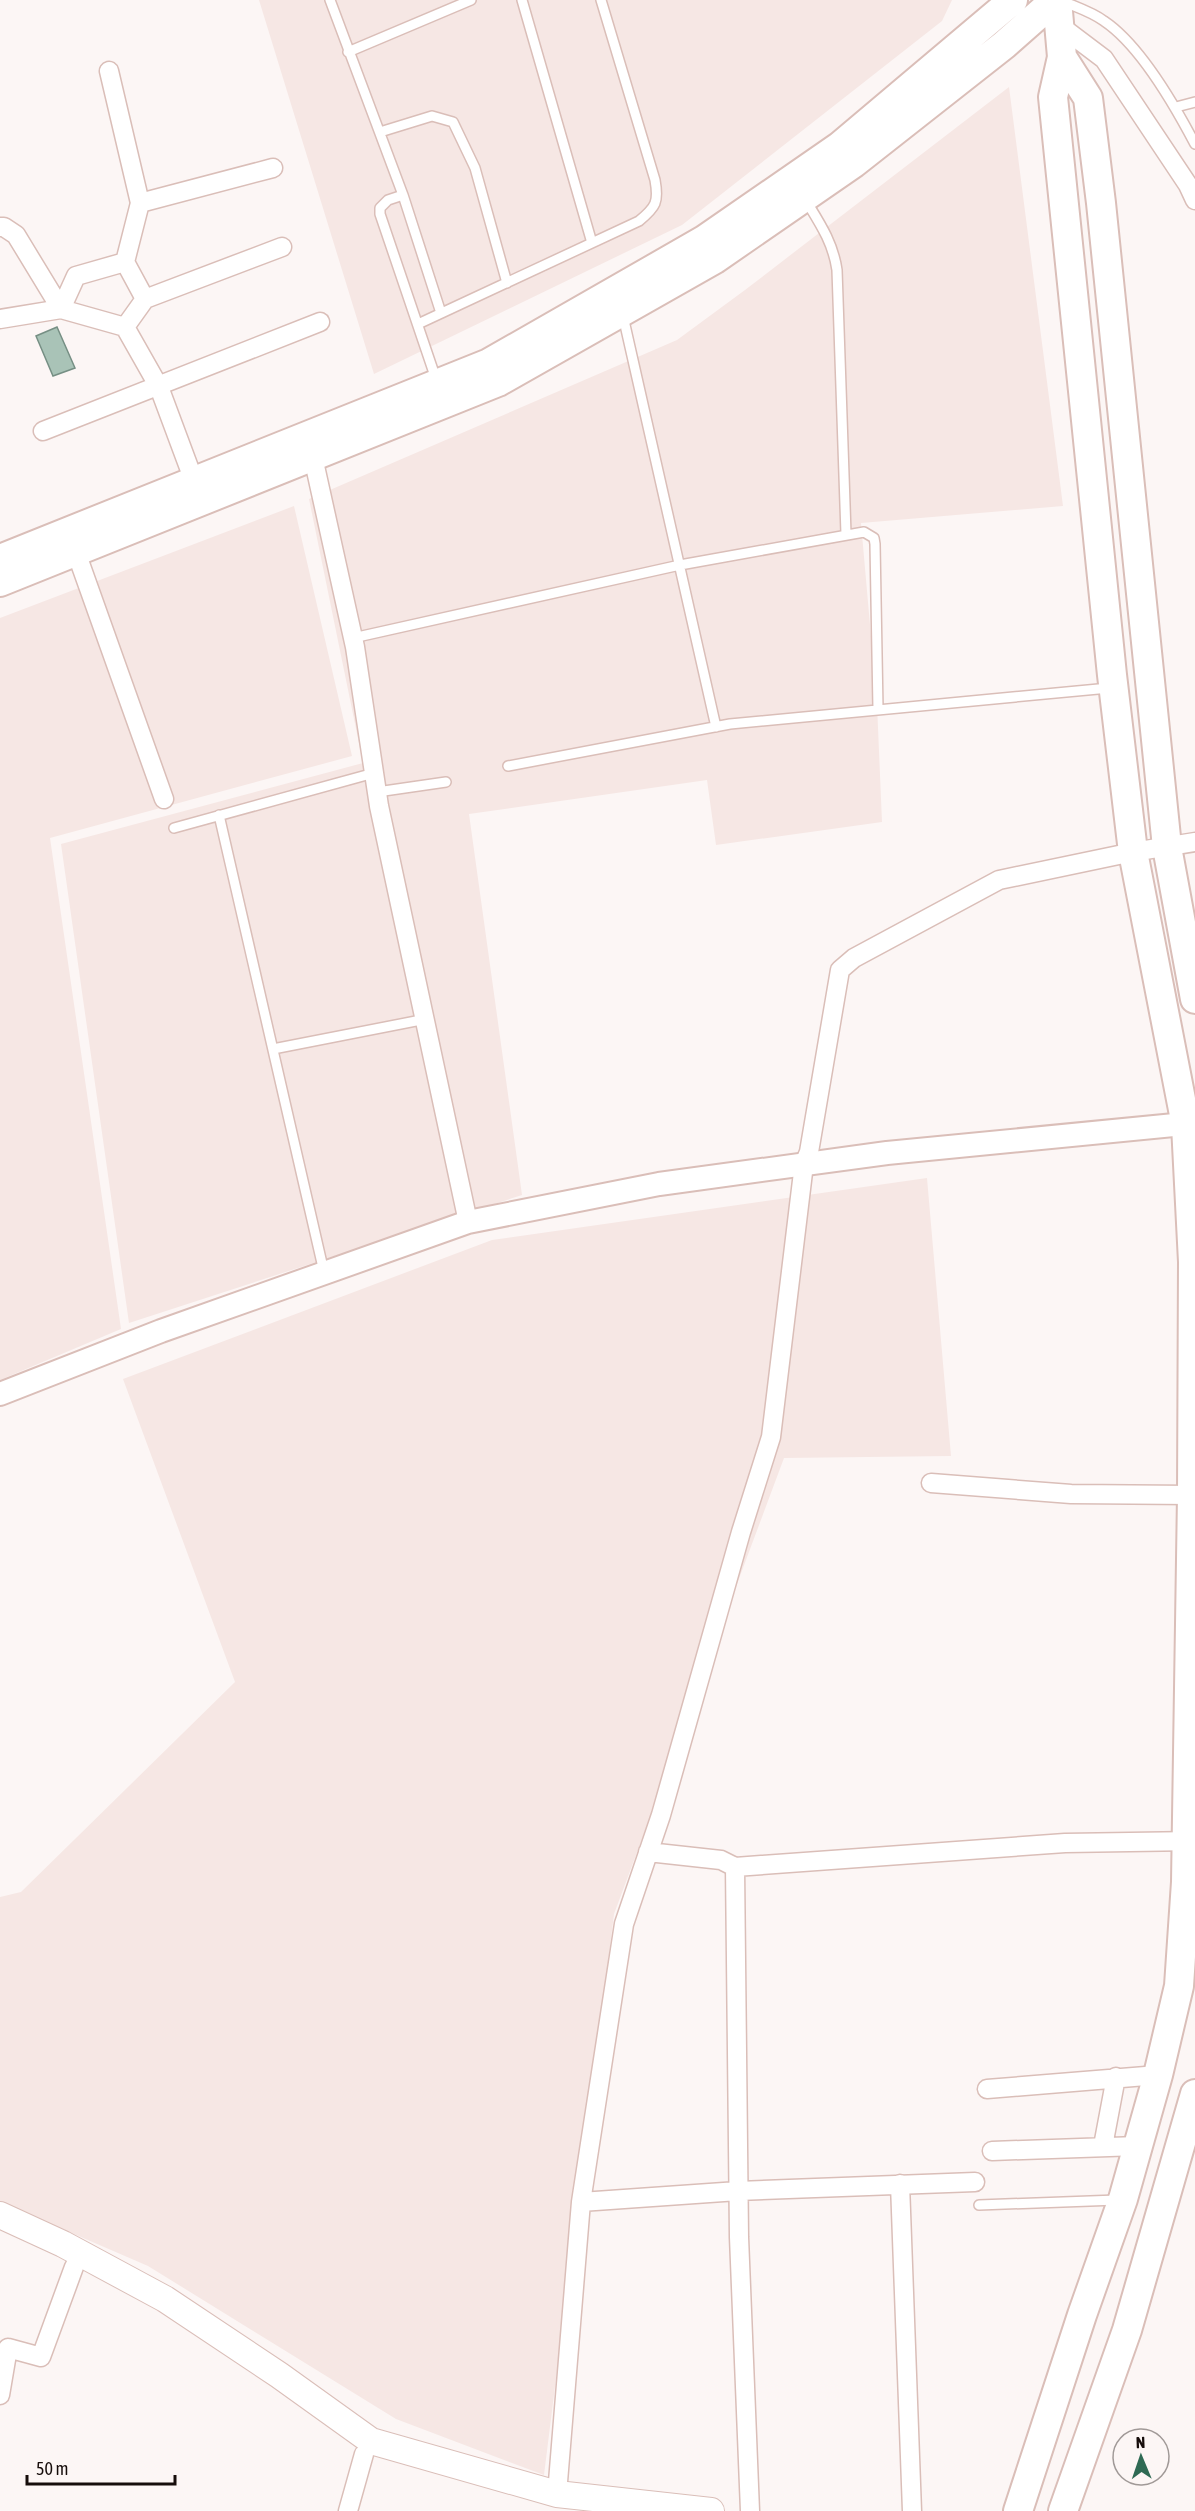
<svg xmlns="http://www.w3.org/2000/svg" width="1195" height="2511" font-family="'Asap Condensed',sans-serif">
  <rect width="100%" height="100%" fill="#fcf6f5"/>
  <!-- built -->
  <path fill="#f6e7e4" d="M259,0h693l-10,21 -260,204 -308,149z
    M1009,87l54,419 -202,17 16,181 5,118 -166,23 -9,-65 -238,34 53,381 -393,128 -68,-479 302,-81 -54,-264 368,-159 68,-50z
    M294,506l58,250 -302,82 71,491 -121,51v-762z
    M927,1178l24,278 -167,2 -170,456 -70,561 -148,-56 -248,-153 -148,-64v-305l21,-5 214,-210 -112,-303 369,-139z"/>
  <!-- building -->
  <path fill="#a9c3b7" stroke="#768f84" stroke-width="1.5" d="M57,327l18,41 -22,8 -17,-40z"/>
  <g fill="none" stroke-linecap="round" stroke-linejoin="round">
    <!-- service casing -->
    <g stroke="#dabeb8" stroke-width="12">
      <path id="service" d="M330,0l73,195 38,118
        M522,0l70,243
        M1062,1c14,6 30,11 42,20 36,24 71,85 91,123
        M348,52l123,-52
        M1176,107l19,-5
        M380,132l52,-16 21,6 22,46 32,115
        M403,195l-15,5 -8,8v6l56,165
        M805,199c14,23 28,43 32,71l9,264
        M623,316l93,411
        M418,324l221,-103c17,-14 20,-19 16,-41l-54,-180
        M353,638l327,-73 184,-33 10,6 1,6 3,165
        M508,766l222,-42 379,-36
        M377,792l69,-10
        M219,815l105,457
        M174,828l200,-55
        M273,1049l153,-30
        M979,2205l138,-5"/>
    </g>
    <!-- minor casing -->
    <g stroke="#dabeb8" stroke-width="21">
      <path id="minor" d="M1059,25l45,34 84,126 7,15
        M140,203l133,-35
        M0,227h4l12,8 45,74
        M125,262l20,37
        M61,309l15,-33 49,-14 15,-59 -31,-132
        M0,319l61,-10 64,18 34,60 35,94
        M125,327l20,-28 137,-52
        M43,431l277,-109
        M313,457l42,190 24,159 89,416
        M76,552l88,247
        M931,1483l140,11 121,1
        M648,1852l73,8 14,7 330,-24 130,-2
        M735,1867l4,370 11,274
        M987,2089l171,-14
        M1103,2146l13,-69
        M992,2151l146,-5
        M900,2184l12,327
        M581,2202l157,-11 237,-9
        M0,2395l8,-47 33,9 33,-90
        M557,2494l24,-292 43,-278 37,-109 80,-283 30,-95 33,-273 5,-12 31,-182 14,-12 145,-78 134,-28 62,-10
        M348,2511l16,-57"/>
    </g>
    <!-- tertiary casing -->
    <g stroke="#dabeb8" stroke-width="26">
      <path id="tertiary" d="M0,1394l161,-63 307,-109 191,-38 228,-31 308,-30"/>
    </g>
    <!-- secondary casing -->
    <g stroke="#dabeb8" stroke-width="28">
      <path id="secondary" d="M0,2215l63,29 102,55 114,76 92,66 186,53 154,17"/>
    </g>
    <!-- primary casing -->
    <g stroke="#dabeb8" stroke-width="32">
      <path id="primary" d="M1062,57l26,41 13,105 66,644 28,152
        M0,559l489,-196 215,-123 136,-94 173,-146
        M0,582l498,-200 217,-123 139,-96 150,-118 51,-45
        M1018,2511l64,-196 41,-116 35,-124 21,-89 7,-104 6,-387 1,-233 -7,-137 -53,-273 -21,-177 -59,-578 9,-40 -5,-57
        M1063,2511l64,-181 68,-236"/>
    </g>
    <!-- service -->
    <use href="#service" stroke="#fff" stroke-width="9"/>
    <!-- minor -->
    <use href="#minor" stroke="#fff" stroke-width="18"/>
    <!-- tertiary -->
    <use href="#tertiary" stroke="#fff" stroke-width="22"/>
    <!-- secondary -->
    <use href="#secondary" stroke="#fff" stroke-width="26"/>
    <!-- primary -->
    <use href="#primary" stroke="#fff" stroke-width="28"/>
  </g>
  <!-- north arrow -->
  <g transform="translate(1141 2457) rotate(358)"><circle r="28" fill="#fcf6f5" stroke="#a09997" stroke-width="1.5"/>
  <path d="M0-4.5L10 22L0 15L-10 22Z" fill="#2f6a54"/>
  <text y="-9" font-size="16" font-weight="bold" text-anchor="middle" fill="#160d0b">N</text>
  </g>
  <!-- scale -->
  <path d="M27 2475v9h148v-9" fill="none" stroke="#160d0b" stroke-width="3"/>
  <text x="36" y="2475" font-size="18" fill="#160d0b" stroke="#fcf6f5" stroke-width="4.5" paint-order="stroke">50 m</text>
</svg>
